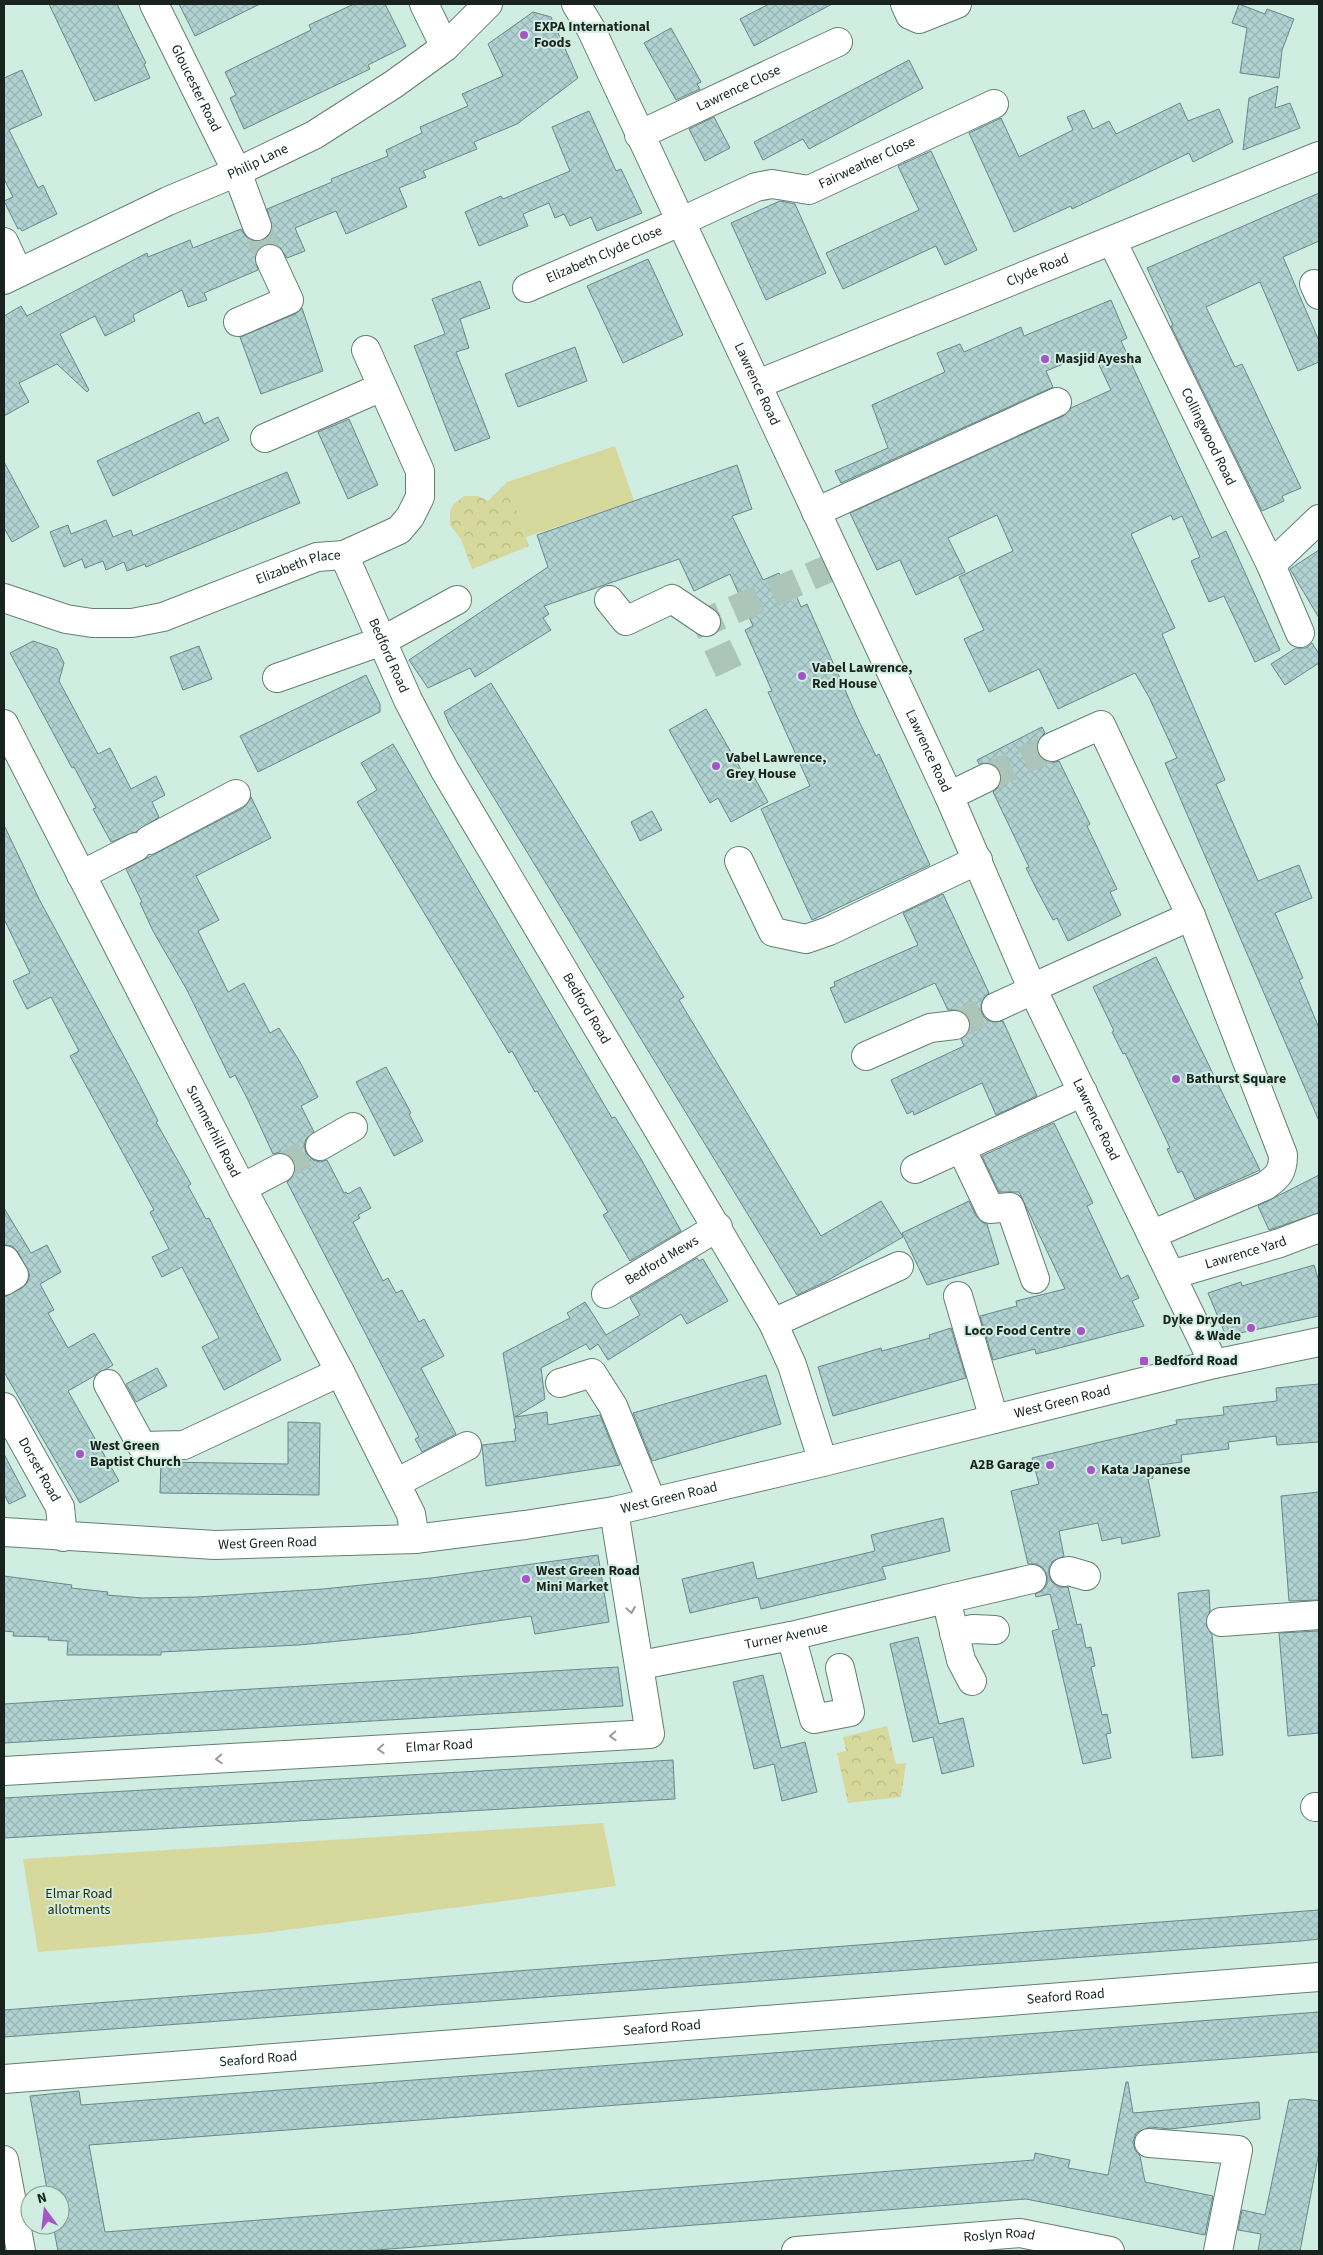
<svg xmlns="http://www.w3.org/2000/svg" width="1323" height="2255" font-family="'Source Sans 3',sans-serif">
  <defs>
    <pattern id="park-crowns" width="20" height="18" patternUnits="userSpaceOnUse" patternTransform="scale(1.25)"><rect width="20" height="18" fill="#d7d89c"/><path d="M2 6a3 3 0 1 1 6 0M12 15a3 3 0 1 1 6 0" fill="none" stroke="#b8b986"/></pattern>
    <pattern id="building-cross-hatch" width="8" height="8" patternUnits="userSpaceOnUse" patternTransform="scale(1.25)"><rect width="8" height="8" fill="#b1d2d2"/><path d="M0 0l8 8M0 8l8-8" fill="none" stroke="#98b4b4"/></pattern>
  </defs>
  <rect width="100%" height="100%" fill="#d0ede1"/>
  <!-- park -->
  <path fill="url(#park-crowns)" d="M507,482l22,64 -57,23 -11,-30 -11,-14v-14l3,-6 11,-9h14l10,5z
    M887,1726l9,38 10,-1 -5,34 -53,6 -11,-50 9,-2 -3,-14z"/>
  <!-- garden -->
  <path fill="#d7d89c" d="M615,446l19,55 -108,36 -19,-55z
    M603,1823l13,63 -352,47 -226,19 -15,-93z"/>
  <!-- building -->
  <path fill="url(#building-cross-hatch)" stroke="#698888" d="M49,4h68l29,59 -2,1 6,14 -55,23z
    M179,4h81l-65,32z
    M354,4h31l21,42 -38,19 2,4 -126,60 -14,-31 6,-3 -11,-23 86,-42 -2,-5z
    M769,4h63l-78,42 -14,-27z
    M1239,4l26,10 2,-5 27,10 -12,31 -3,28 -39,-5 7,-45 -15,-5z
    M533,12l18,5 27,61 -61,46 -43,18 3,7 -54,22 3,6 -27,11 8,19 -61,27 -10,-23 -41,17 10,23 -18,7 -8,-12 -8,-3 -8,2 -5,5 -3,7 3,13 -54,23 3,7 -19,7 -6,-17 -49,25 2,6 -30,15 -10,-20 -35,18 29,56 -2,2 -30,-28 -38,19 10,19 -25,14v-100l17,-10 6,10 120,-63 1,4 42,-17 3,8 48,-19 6,9 8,3 8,-1 6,-4 3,-8 -5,-19 65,-27 -1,-3 57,-23 -2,-6 36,-17 -2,-6 48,-21 -6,-12 41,-18 -15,-32z
    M671,28l30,54 -4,2 3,5 -24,11 -32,-57z
    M909,60l14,28 -114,61 -6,-10 -40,21 -9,-18z
    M22,70l20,45 -33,15 29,58 5,-3 14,29 -35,17 -2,-3 -2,1 -14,-28 9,-4 -9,-18v-101z
    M1278,86l-3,22 15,-5 10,25 -57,22 6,-52z
    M1180,103l8,18 31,-12 14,33 -40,20 -4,-9 -117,56 -1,-3 -57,26 -45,-99 32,-15 18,39 54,-27 -6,-13 17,-7 9,19 16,-8 7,13z
    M589,111l27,60 5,-2 21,44 -45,18 -6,-14 -21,9 -6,-12 -9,4 -6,-15 -26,11 5,12 -49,20 -14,-34 36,-16 2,3 67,-28 -18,-44z
    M714,117l16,31 -25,13 -16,-32z
    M931,151l46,99 -32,15 -9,-19 -93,43 -17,-36 93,-43 -21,-44z
    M1319,193v48l-36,16 36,84v21l-21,9 -38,-89 -54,25 29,60 7,-3 59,124 -19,8 2,5 -22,10 -91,-185 2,-1 -26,-57z
    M780,201l15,3 31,69 -60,27 -35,-77z
    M648,259l35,76 -60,28 -36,-77z
    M480,281l10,27 -30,11 9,29 -13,4 34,86 -35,13 -41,-105 31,-12 -13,-35z
    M1111,300l16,38 -6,3 91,197 14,-7 54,119 -25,12 -31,-66 -15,6 -18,-41 9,-4 -18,-41 -9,4 -2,-5 -40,19 44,94 -13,6 63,146 -9,4 42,97 41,-16 13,33 -37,15 28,65 -4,2 20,48v93l-154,-358 12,-5 -28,-61 -14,-24 -77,36 -19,-40 -50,23 -25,-53 20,-9 -25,-53 54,-26 -16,-36 -49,23 17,34 -49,23 -16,-35 -23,10 -27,-57 213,-97 8,-8 40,-18 -18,-38 -47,19 7,16 -212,96 -6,-12 53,-23 -16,-43 73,-33 -8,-19 23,-9 4,8 57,-25 3,9z
    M302,308l21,63 -62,23 -21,-57 55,-23z
    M575,347l12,34 -69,26 -13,-33z
    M199,412l5,12 14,-7 11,23 -116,56 -16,-35z
    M349,419l29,66 -30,14 -30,-67z
    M4,462l35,65 -27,15 -8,-14z
    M737,465l15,44 -20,7 31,64 16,-7 10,23 6,-3 6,14 6,-3 50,113 19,39 3,-2 51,111 -118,55 -51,-111 49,-23 -42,-94 4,-1 -27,-61 8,-4 -23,-52 -36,17 -15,-32 -135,47 5,8 -6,4 8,12 -76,47 -5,-9 -42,20 -19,-28 139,-93 -11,-32z
    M287,472l13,31 -154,64 -1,-3 -18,7 -3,-9 -18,8 -3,-9 -18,7 -3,-9 -18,8 -14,-35 18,-7 3,9 35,-14 7,17 18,-7 2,6z
    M1319,550v68l-29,-49z
    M33,641l24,8 7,14 -5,18 39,73 12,-6 21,41 25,-13 9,19 -13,7 7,15 -23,15 -25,10 -18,-33 3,-1 -22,-41 -2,1 -62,-115z
    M1312,643l7,11v9l-34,22 -14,-21 25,-16h10z
    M199,646l13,33 -29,11 -13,-33z
    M366,675l14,29v8l-122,60 -18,-36z
    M491,683l193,314 -5,3 142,236 60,-35 22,36 -78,45 -28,13 -348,-571 -5,-12z
    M706,709l40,69 7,-3 15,27 -37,20 -13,-24 -8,5 -41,-73z
    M1042,727l3,6 -5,5 -3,7 1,8 5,7 8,3 8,-2 31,63 -3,2 30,63 -7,3 11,23 -53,26 -11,-23 -4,2 -16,-30 -11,-22 3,-1 -36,-75 6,-5 2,-7 -1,-9 -5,-6 -7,-2 -9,1 -2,-4z
    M393,744l219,374 3,-1 26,42 40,72 -51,30 -27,-46 5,-3 -71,-121 -2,1 -23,-41 -3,2 -152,-251 20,-12 -16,-27z
    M251,797l20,41 -75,38 23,44 -21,11 30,61 16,-9 26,50 9,-5 21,34 18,35 -17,9 13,26 -8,7 -2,7 2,7 7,7 7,2 7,-2 17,33 2,-1 2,2 12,-7 11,21 -13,7 2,3 -7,4 30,59 5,-3 8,15 6,-3 17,32 5,-3 20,37 -23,12 35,66 -34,18 -7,-13 4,-2 -132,-255 6,-6 3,-7 -2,-8 -6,-6 -8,-3 -7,2 -25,-54 -13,-25 -5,3 -43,-88 -34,-59 -13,-28 2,-1 -16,-33 117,-61z
    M652,811l10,19 -22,11 -9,-19z
    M4,825l35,74 100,185 19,37 -2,1 35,62 -3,2 18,33 3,-1 72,142 -57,30 -22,-43 17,-9 -37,-71 -20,10 -10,-20 17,-8 -19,-37 4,-2 -84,-154 9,-5 -28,-54 -24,12 -14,-28 17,-8 -26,-54z
    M943,894l46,99 -5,5 -3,7 1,9 5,6 7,2 9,-1 34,75 -41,19 -14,-32 -68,32 -1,-4 -6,3 -16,-34 73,-34 -3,-7 9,-8 1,-7 -3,-8 -7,-6h-13l-13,-27 -90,40 -15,-35 5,-2 -1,-4 84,-37 -15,-32z
    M1156,957l104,213 -65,29 -13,-28 -4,2 -11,-24 3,-1 -45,-95 -2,1 -11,-22 2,-1 -21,-44z
    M386,1067l25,46 -2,1 14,27 -29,15 -38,-74z
    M1054,1123l39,80 -6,3 34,73 7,-4 11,23 -7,3 12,25 -108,28 -1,-5 -42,11 -13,-44 37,-10 -1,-5 49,-12 -46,-97h-20l-17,-36z
    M1319,1175v38l-50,17 -11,-24z
    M969,1201l7,15 6,6 5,2 12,40 -72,21 -25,-52z
    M4,1208l27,45 16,-8 14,27 -21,12 14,26 -6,3 20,35 26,-15 19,32 -45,26 51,90 -39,22 -76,-131v-75l18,-9 5,-5 3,-8 -12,-23 -6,-6 -8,-1z
    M697,1258l2,3 4,-2 25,42 -41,23 -6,-10 -73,46 -10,-16 -8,6 -4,-6 -45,24 4,31 -30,18 32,-5 1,13 52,-10 20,50 -134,21 -4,-41 34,-4 -2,-12h2l-13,-76 67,-35 -3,-5 18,-11 21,33 34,-20 -10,-17z
    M1314,1265l5,17v34l-93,20 -18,-43 33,-11 1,4z
    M951,1328l15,50 -133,38 -15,-49 63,-19 1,3 48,-13 -1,-3z
    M157,1368l10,18 -31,16 -10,-18z
    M766,1375l15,49 -129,37 -19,-48z
    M1319,1384v58l-42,3 -1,-9 -48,6 1,7 -48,6 1,7 -30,4 1,12 -5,1 12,57 -38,8 -1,-7 -19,4 -4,-18 -39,8 5,25 -11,5 -4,6v9l3,6 7,5h9l9,38 4,-1 5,24 5,-1 4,19 -4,1 11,48 5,-1 4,19 -5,1 5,24 -28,6 -31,-133 7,-2 -9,-35 -14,3 -1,-3 7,-3 5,-7v-9l-4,-7 -6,-4h-9l-17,-73 28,-7 -7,-26 145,-34 -1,-4 48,-5 -1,-8 54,-6 -1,-13z
    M288,1422l32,1 -1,72 -159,-2 1,-31 127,2z
    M4,1454l22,42 -17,8 -5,-10z
    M1319,1492v108l-30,1 -8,-105z
    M943,1518l7,33 -68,16 4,12 -125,30 -3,-12 -68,16 -8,-34 71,-17 4,17 118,-28 -4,-16z
    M598,1555l11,67 -74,12 -4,-18 -122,18 -110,11 -138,7v3h-94l1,-14 -20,-1 1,-3 -36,-1 1,-4 -10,-1v-55l68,9 -1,3 37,4 -1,3 36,3 54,-1 126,-8 108,-11z
    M1209,1590l1,21 -4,13 6,11 11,120 -31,3 -14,-165z
    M1319,1631v102l-31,3 -9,-103z
    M918,1637l21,87 24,-6 11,48 -32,8 -9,-37 -20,5 -23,-98z
    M618,1667l5,39 -619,37v-39z
    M763,1675l18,73 24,-6 12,50 -35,9 -8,-37 -20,5 -21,-87z
    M673,1760l2,39 -671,39v-40z
    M1319,1910v29l-18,2 -1297,96v-27z
    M1319,2012v40l-1230,93 16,87 929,-72 1,-7 35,7 -2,8 40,7 18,-93h2l5,31 126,-11 1,17 -90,10 -20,-2 -14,6 -3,9 2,8 5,6 5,26 68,14 -8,39 -179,-36 -662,52h-306l-5,-26h7v-30h-12l-18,-99 49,-5 2,14z
    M1304,2099l15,2v51l-19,99h-42l3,-17 -23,-4 4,-20 23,5 24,-115z"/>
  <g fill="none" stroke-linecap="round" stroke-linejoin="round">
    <!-- minor-tunnel -->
    <path stroke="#abc5ba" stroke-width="28" stroke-dasharray="28 14" stroke-linecap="butt" d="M257,226l13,33
      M729,671l-23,-49 133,-58
      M986,778l66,-31
      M955,1025l41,-18
      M280,1168l40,-22"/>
    <!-- minor casing -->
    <g stroke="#647e73" stroke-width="30">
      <g id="minor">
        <path id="s1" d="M154,4l83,168 20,54"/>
        <path d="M424,4l21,43"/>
        <path id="s2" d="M576,4l15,25 358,767 83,192 182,376"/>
        <path d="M905,4l5,11 9,4 38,-15"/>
        <path id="s3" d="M639,135l199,-93"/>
        <path id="s4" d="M1112,241l159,324 29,68"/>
        <path d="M4,242l14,30"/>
        <path d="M1314,284l5,11"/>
        <path id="s5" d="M527,288l153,-66 76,-35 16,-3 37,6 185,-86"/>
        <path d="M238,322l51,-22 -19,-41"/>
        <path id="s6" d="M758,384l561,-228"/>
        <path d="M265,438l117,-51"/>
        <path d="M816,512l241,-110"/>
        <path id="s7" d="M344,555l64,145 36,69 329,554 19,42 31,97"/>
        <path d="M1271,565l48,-46"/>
        <path id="s8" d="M4,598l62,21 26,4h40l31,-6 154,-60 27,-2 55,-25 11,-13 10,-20v-26l-54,-121"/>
        <path d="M609,600l17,21 46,-22 34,23"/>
        <path d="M277,678l105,-37 75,-41"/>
        <path id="s9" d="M4,724l238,464 98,184 71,142 4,25"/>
        <path d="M949,796l37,-18"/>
        <path d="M149,840l87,-46"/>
        <path d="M739,861l34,71 33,7 23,-8 149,-71"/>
        <path d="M81,875l55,-28"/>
        <path d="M1032,988l159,-72 -90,-191 -49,22"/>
        <path d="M996,1007l37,-17"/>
        <path d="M866,1056l64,-28 25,-3"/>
        <path d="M320,1146l33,-19"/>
        <path d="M961,1148l29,61 20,-2 25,72"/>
        <path d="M915,1169l168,-77"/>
        <path d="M242,1188l38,-20"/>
        <path d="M1153,1234l112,-48c13,-9 18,-14 18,-31l-92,-239"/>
        <path id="s10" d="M1171,1275l109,-32 39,-15"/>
        <path d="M4,1281l10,-6 -9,-15"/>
        <path id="s11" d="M606,1294l112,-67"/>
        <path d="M958,1296l36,123"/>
        <path d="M773,1323l126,-57"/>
        <path d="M560,1383l32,-10 21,33 39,96"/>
        <path d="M108,1384l34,62 42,-1 156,-73"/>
        <path id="s12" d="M4,1407l56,100 3,30"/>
        <path d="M396,1483l71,-37"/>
        <path d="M1064,1572l5,-1 17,5"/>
        <path d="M946,1599l86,-20"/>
        <path d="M1221,1622l98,-7"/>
        <path d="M954,1633l19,-4 22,1"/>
        <path d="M791,1636l23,83 36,-7 -10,-44"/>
        <path id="s13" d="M641,1665l150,-29 155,-37 15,61 11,21"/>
        <path id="s14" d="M4,1771l646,-37 -36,-223"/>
        <path d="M1315,1807h4"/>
        <path id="s15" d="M4,2079l1315,-102"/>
        <path d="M1149,2143l89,7 -20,101"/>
        <path d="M4,2160l17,91"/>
        <path id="s16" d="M796,2251l224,-18 90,18"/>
      </g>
    </g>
    <!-- major casing -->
    <g stroke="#647e73" stroke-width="30">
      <g id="major">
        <path id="s17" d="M4,280l164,-79 69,-29 77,-37 80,-51 51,-37 43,-43"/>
        <path id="s18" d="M4,1532l211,13 200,-6 110,-14 89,-14 209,-49 391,-98 105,-22"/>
      </g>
    </g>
    <!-- minor -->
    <use href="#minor" stroke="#fff" stroke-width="28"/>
    <!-- major -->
    <use href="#major" stroke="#fff" stroke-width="28"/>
  </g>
  <!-- one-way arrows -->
  <defs><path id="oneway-chevron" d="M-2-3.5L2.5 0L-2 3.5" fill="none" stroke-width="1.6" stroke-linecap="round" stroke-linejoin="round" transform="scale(1.25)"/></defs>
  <g stroke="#979c9a">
    <use href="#oneway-chevron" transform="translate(631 1610) rotate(80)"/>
    <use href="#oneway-chevron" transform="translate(613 1736) rotate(177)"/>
    <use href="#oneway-chevron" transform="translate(381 1749) rotate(177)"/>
    <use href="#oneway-chevron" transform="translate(219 1759) rotate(177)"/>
  </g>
  <!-- markers -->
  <g fill="#a555c6" stroke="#d0ede1" stroke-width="2">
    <circle cx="524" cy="35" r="5"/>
    <circle cx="1045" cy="359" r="5"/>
    <circle cx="802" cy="676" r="5"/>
    <circle cx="716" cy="766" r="5"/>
    <circle cx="1176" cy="1079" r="5"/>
    <circle cx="1251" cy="1328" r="5"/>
    <circle cx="1081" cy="1331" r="5"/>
    <rect x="1139" y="1356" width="10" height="10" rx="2.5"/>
    <circle cx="80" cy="1454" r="5"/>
    <circle cx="1050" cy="1465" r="5"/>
    <circle cx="1091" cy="1470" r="5"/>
    <circle cx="526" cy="1579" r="5"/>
  </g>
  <g text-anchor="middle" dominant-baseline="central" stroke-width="4" stroke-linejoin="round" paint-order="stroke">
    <!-- poi labels -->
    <g font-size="14" font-weight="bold" fill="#18231f" stroke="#d0ede1" text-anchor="start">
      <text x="534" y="27">EXPA International<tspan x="534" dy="16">Foods</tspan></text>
      <text x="1055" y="359">Masjid Ayesha</text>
      <text x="812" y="668">Vabel Lawrence,<tspan x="812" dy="16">Red House</tspan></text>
      <text x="726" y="758">Vabel Lawrence,<tspan x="726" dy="16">Grey House</tspan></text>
      <text x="1186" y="1079">Bathurst Square</text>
      <text x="1241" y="1320" text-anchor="end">Dyke Dryden<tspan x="1241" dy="16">&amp; Wade</tspan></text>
      <text x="1071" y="1331" text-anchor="end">Loco Food Centre</text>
      <text x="1154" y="1361">Bedford Road</text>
      <text x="90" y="1446">West Green<tspan x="90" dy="16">Baptist Church</tspan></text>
      <text x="1040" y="1465" text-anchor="end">A2B Garage</text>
      <text x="1101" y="1470">Kata Japanese</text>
      <text x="536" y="1571">West Green Road<tspan x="536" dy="16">Mini Market</tspan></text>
    </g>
    <!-- street labels -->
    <g font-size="14" fill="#18231f" stroke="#d0ede1">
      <text stroke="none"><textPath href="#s1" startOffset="94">Gloucester Road</textPath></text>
      <text stroke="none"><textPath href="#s3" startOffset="110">Lawrence Close</textPath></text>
      <text stroke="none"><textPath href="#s17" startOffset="280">Philip Lane</textPath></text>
      <text stroke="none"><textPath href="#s5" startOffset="368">Fairweather Close</textPath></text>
      <text stroke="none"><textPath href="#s5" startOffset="84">Elizabeth Clyde Close</textPath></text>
      <text stroke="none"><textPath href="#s6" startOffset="302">Clyde Road</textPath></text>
      <text stroke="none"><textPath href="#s2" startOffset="421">Lawrence Road</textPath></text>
      <text stroke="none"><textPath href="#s4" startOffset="218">Collingwood Road</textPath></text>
      <text stroke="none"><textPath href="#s8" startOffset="308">Elizabeth Place</textPath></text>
      <text stroke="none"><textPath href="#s7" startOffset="110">Bedford Road</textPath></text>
      <text stroke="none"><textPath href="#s2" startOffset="826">Lawrence Road</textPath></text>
      <text stroke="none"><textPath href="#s7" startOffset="515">Bedford Road</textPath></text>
      <text stroke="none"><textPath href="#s2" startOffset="1231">Lawrence Road</textPath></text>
      <text stroke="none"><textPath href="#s9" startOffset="458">Summerhill Road</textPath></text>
      <text stroke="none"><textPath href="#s10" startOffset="78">Lawrence Yard</textPath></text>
      <text stroke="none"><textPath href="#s11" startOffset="65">Bedford Mews</textPath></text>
      <text stroke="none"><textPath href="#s18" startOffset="1074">West Green Road</textPath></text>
      <text stroke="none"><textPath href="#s12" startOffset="72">Dorset Road</textPath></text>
      <text stroke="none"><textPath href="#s18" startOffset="669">West Green Road</textPath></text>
      <text stroke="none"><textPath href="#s18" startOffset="264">West Green Road</textPath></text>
      <text stroke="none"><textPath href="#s13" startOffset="148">Turner Avenue</textPath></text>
      <text stroke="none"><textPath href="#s14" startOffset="436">Elmar Road</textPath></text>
      <text stroke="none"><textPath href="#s15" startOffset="1065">Seaford Road</textPath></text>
      <text stroke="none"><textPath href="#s15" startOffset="660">Seaford Road</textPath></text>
      <text stroke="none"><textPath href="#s15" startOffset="255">Seaford Road</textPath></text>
      <text stroke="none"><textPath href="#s16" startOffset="204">Roslyn Road</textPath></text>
    </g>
    <!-- park labels -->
    <g font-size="14" fill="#2e2d02" stroke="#d0ede1">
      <text x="79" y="1894">Elmar Road<tspan x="79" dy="16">allotments</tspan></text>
    </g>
  </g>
  <!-- border -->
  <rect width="1323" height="2255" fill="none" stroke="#18231f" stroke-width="10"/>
  <!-- north arrow -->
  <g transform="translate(45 2210) rotate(345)"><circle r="24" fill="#d0ede1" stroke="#869c93"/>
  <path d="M0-4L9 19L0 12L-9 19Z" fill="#a555c6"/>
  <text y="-8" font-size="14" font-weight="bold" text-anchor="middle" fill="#18231f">N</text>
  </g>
</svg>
